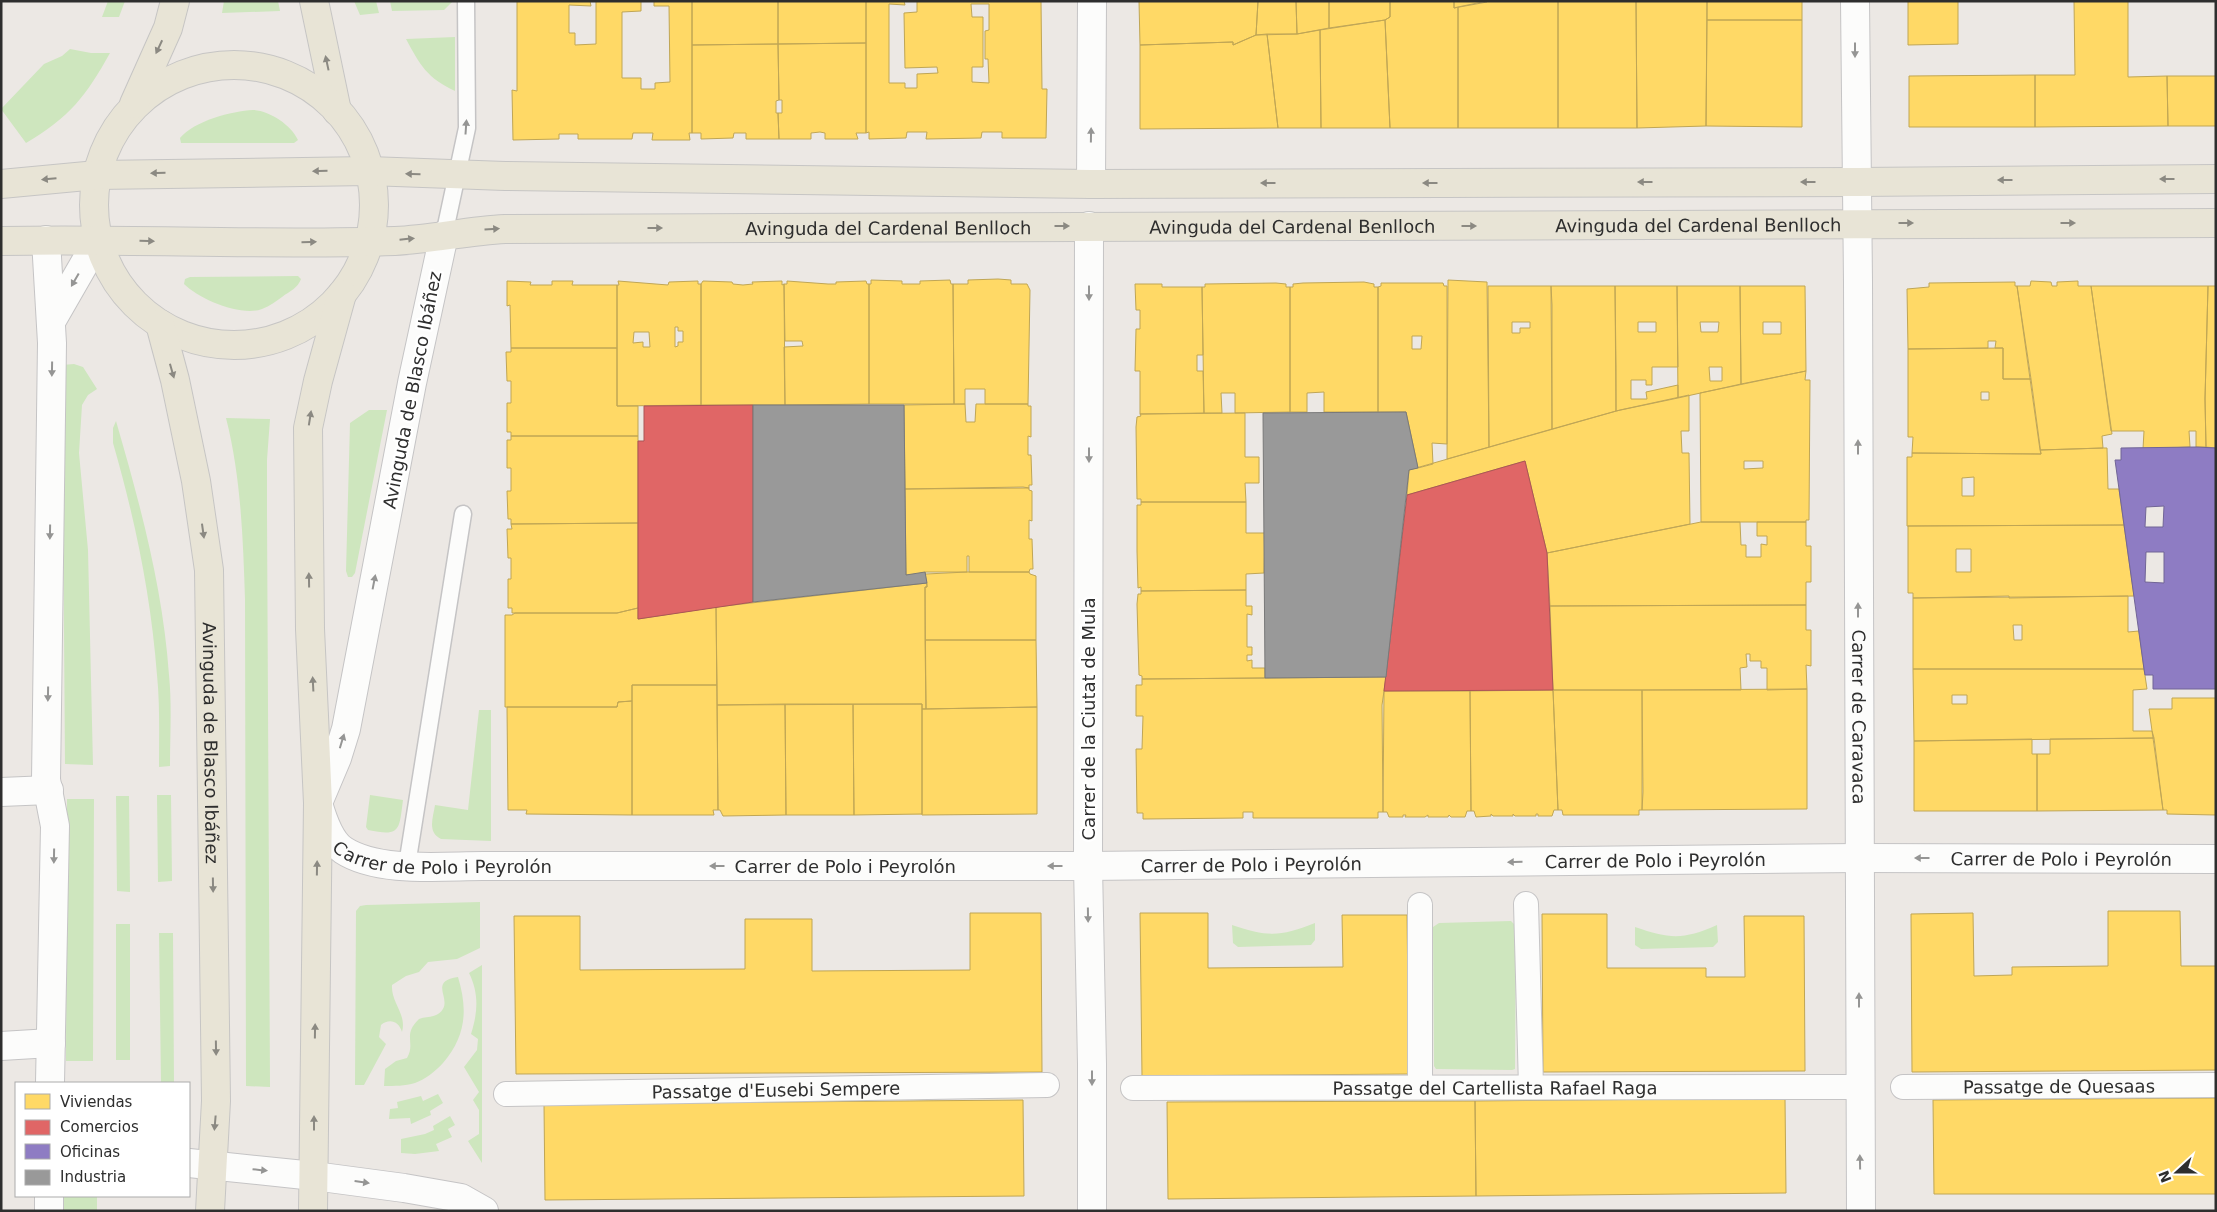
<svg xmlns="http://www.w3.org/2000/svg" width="2217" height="1212" font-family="'DejaVu Sans',sans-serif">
  <rect width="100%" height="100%" fill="#ece8e4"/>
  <!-- green -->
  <path fill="#cee6be" d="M108,1h17l-6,16h-17z
    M224,1h54l2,10 -58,2z
    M354,1h22l3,12 -19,2z
    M390,1h63l-9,9 -52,1z
    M455,37v54c-28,-13 -35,-26 -49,-52z
    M70,49l21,4h19c-24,43 -40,64 -84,90l-25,-34 43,-45 18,-8z
    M253,110c17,1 38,15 45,30l-4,3h-113l-1,-5c14,-17 52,-27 73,-28z
    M298,276l3,3c-3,9 -11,12 -19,18 -6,4 -12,9 -20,12 -21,8 -63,-10 -78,-25l1,-5 5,-2z
    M74,364l9,3 14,22 -9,6 -6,10 -3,48 9,97 5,215 -28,-1 -3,-399z
    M369,410h18l-32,163 -3,4h-4l-2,-6 4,-148z
    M226,418l44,1 -3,41v54l3,573 -24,-1 -1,-487c-2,-61 -4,-122 -19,-181z
    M116,421c24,83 47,167 53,254 3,30 1,61 1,91l-11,1c0,-31 1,-62 -2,-92 -6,-79 -22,-156 -44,-232v-15z
    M479,710h12v131l-50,-2c-14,-7 -8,-21 -6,-34l33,5z
    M157,795h14l1,86 -14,1z
    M370,795l33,5c-4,30 -2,37 -35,30l-2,-3z
    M116,796h13l1,96 -13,-1z
    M67,799h27l-1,262h-27z
    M480,902v46l-23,11 -29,3 -9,10 -13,4 -14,9c-1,18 15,29 10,47 -3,-11 -13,-14 -21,-7l-2,12 7,7 -22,41h-9l1,-174 4,-5 6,-1z
    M1511,921l5,5 -1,143 -3,1 -76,-1 -2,-3 -1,-139 6,-4z
    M1315,923v17l-4,5 -73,2 -5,-4 -1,-18c36,12 48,12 83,-2z
    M116,924h14v136h-14z
    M1717,925l1,17 -5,5 -72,2 -6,-4v-18c35,12 48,13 82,-2z
    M159,933h14l1,150h-13z
    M482,965v198l-14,-22 11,-7v-24l-6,-10 6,-8 -15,-25 13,-17 1,-11 -7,-5c7,-22 8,-41 -2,-61z
    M458,977c10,33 8,59 -15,86 -7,8 -19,17 -28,20 -10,3 -21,3 -31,3l1,-17 11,-8 11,-3c9,-15 -5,-23 12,-39 7,-3 13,-1 19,-5 19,-13 -13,-32 20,-37z
    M438,1094l5,9 -13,8 1,4 -20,9 -1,-6 -21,1 1,-10 8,-1 -1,-6 24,-6 2,5z
    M450,1116l5,9 -7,4 4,8 -16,7 3,7 -24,3 -14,-1v-14l24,-5 9,-4 -1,-4z
    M62,1196h35v15h-36z"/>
  <!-- homes -->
  <path fill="#ffd966" stroke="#c0a655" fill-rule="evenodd" d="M517,1h124v10l-19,1v66h19v11h14v-6l15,-1 -1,-76h-15v-5h38v132h-3l1,7h-38l1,-7h-20l-1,6h-54v-5h-19v5l-46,1 -1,-50 5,1zM590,1h6v43l-21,1v-12h-6v-28l22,1z
    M692,1h86v43l-86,1z
    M778,1h88v42l-88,1z
    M866,1h38l1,4 -16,-1v79h16v5h12v-14l21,-1 -1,-6 -32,1 -1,-55 13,-1v-11h124l1,88h5l-1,49h-44v-6h-20l-1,6 -55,1 1,-7h-20l-1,6 -37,1v-7l-3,1zM971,4h18v26l-4,1v28h3l1,24 -17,-1v-15h11v-50h-11z
    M1139,1h119l-2,34 -23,10v-3l-93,3z
    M1258,1h38l1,33 -41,1z
    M1296,1h33v27l-32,6z
    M1329,1h61v16l-5,3 -56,8z
    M1390,1h64v7l4,-1v121h-68l-5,-108 5,-3z
    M1454,1h33v1l-33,6z
    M1558,1v127h-100v-121l29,-6z
    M1558,1h78l1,127h-79z
    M1636,1h71l-1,125 -69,2z
    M1707,1h95v19h-95z
    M1908,1h50v43l-50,1z
    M2074,1h54v76l39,-1 1,50 -133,1v-52h40z
    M1385,20l5,108h-69l-1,-98z
    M1707,20h95v107l-96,-1z
    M1320,30l1,98h-43l-11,-94h30z
    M1267,34l11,94 -138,1v-84l93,-3v3l23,-10z
    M866,43v90h-10l2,6h-33v-6l-5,-1 -9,1v6h-32l-1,-26h4v-13h-3l-1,-56z
    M778,44l1,56 -3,1v12h2l1,26h-33v-6h-12l-1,5 -32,1v-6h-9v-88z
    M2035,75v52h-126v-51z
    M2167,76h49v50h-48z
    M998,279l13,1v4h16l3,6 -2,114h-43v-15h-20v15h-11l-1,-120h15v-4z
    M871,280l31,1v3h18v-3l30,-1 1,4h2l1,120h-85v-120h2z
    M1448,280l39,2 2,165 -42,12z
    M507,281l24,1 -1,3h22v-4h21l-1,4h45v63h-106l-1,-43 -3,1z
    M618,281l50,4 1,-3 29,-1v3h3v121l-84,1v-121h2zM675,327h3v4h5v11h-5v4l-3,1zM634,332h15l1,15h-7v-5l-10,1z
    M703,281l29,1 1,2 10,1 10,-1 -1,-2 30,-1v4l2,-1 1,121h-84v-121z
    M787,281l41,3h8v-2l30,-1 1,3h2v120l-84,1 -1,-58 19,-1 -1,-5h-17l-1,-57h3z
    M2031,281l20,1 1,4h5v-4l21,-1v5h13l21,148 -10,2 1,12 -63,2 -23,-164h13z
    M1364,282l10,2v3h4v125h-54v-20l-17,1v19h-17v-125h3v-3l10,-1z
    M2015,282v4h2l14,93h-28v-31h-8l1,-7h-8v7l-80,1 -1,-60 22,-2v-4z
    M1381,283h62l1,3h3v158l-15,-1 1,21 -15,4 -12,-56h-28v-125l3,-1zM1412,336h10l-1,13h-9z
    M1135,284h27v3h40l1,64v4h-6v16h6l1,42 -64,1v-43h-5l1,-42h4v-19h-4z
    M1205,284l71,-1 10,1v3h4v125l-55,1v-20h-14l1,20h-18l-2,-126h3z
    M1488,286h63l1,19v124l-63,18zM1512,322h18v6h-10v5h-8z
    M1551,286h64l1,81v44l-64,18z
    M1615,286h62l1,81h-26v18h-6v-5h-15v19h16l-1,-7 32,-7v13l-62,13zM1638,322h18v10h-18z
    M1677,286h63l1,98 -63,14zM1700,322h19l-1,10h-17zM1709,367h13v14h-12z
    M1740,286h65l1,85 -65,13zM1763,322h18v12h-18z
    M2091,286h117l-3,113 1,48h-10v-16h-7l1,16 -47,2 1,-18h-33z
    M2208,286h8v162l-10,-1 -1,-48z
    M511,348h106v58h21v30h-127v-4h-4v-29h4v-22h-4l-1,-29h5z
    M2003,348v31h28l10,75 -129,-1 1,-16h-5v-88zM1981,392h8v8h-8z
    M1806,371l-1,9h5l-1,140h-3v2h-105l-1,-129zM1744,461h19v7l-19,1z
    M1689,395v36h-8l1,22h7l1,71 -143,29 -22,-92 -118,34 2,-25 211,-60z
    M965,404l1,18h9l1,-18h52v2h3v31l-3,-1v19h3l1,30h-3v3l-124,1 -1,-84z
    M1245,413v44h14v26h-14l1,19h-105v-3h-4l-1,-72 1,-10 4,-1 -1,-2z
    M511,436h127v87l-127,1v-5h-3l-1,-28h4v-23h-4v-28h4z
    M2103,448h4l1,41h11l5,36 -217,1v-69h5v-4l129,1 -1,-4zM1974,477v19h-12v-18z
    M1023,487l6,1v2l3,1v30l-3,-1v19h3l1,30h-3l-1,3h-60v-16h-2v16l-61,3 -1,-86z
    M1141,502h105v31h19l-1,40 -18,1v16l-105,1v-4l-3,1 -1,-37v-46h4z
    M1701,522h39l1,23h5v12h15v-13l6,1v-9h-10v-14h49v24h5v36h-5v23l-256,1 -3,-53z
    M638,523v85l-21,5h-105v-5h-4v-29h3v-21h-3l-1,-29h5l-1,-5z
    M2124,525l10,71 -221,2v-5h-5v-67zM1956,549h15v23h-15z
    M925,572h104l1,2 6,2v64h-111v-53h2z
    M927,583v4h-2l1,122h-4v-5l-205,1 -1,-98z
    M1246,590v16h6v9l-5,-1v33h5v8h-5v6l5,-1v8h13v10l-123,1v-3l-3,-1 -2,-71 1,-10h3v-3z
    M2009,596v2l119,-2v36l11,-1 5,38h-231v-71zM2013,625h9v15h-8z
    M1806,605v25h5v36l-5,-1 1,24 -40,1v-22h-6v-7h-11v-7h-4l1,13 -7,1 1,22h-188l-3,-84z
    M716,607l1,78h-85v16l-14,1 -1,5h-112v-92h7l3,-2h102l21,-5v11z
    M925,640h111l1,67 -111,2z
    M1913,669h231l3,20 -14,1v41h19l2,7 -240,3zM1952,695h15v9h-15z
    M1386,677l-4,28 1,107h-5v6h-125v-6h-10v6l-100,1v-6h-6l-1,-64h6l1,-33h-7v-31h6v-6z
    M632,685h85l1,125h-5l1,5h-82z
    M1807,689v120l-165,1v-120z
    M1553,690l5,120h-4l-2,6h-14v-2h-2v2h-21l-2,-2v2h-20l-2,-2v2l-15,1 -2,-6h-3l-1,-120z
    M1553,690h89l1,102 -1,18h-3v5h-76l-1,-5h-4z
    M1384,691h86l1,120h-4l-2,6h-14l-2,-2 -1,2h-20v-2l-3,2h-20l1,-2h-3v2h-14l-2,-5h-4z
    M2172,698h44v117l-49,-1v-4h-4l-14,-101h23z
    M632,701v114l-106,-1 1,-4h-19l-1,-103h110l1,-5z
    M785,704l1,111 -63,1 -3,-6h-2l-1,-105z
    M785,704h68l1,111h-68z
    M853,704h69v110l-68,1z
    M1037,707v107l-115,1v-106z
    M2154,738l9,72 -126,1v-57h13v-15z
    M2032,739v15h5v57h-123v-70z
    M2108,911h72l1,55h35v104l-304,2 -1,-158 62,-1 1,63 38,-1v-8l96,-1z
    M970,913h71l1,159 -526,2 -2,-158h66v54l165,-1v-50h67v52l158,-1z
    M1140,913h68v55l135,-1 -1,-52h65l2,159 -267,2z
    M1542,914h65v54h99v9h39l-1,-61h60l1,155 -262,1z
    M1785,1098l1,95 -310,3 -1,-95z
    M2216,1098v96h-282l-1,-94z
    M1023,1100l1,96 -479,4 -1,-96z
    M1475,1101l1,95 -308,3 -1,-97z"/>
  <!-- shops -->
  <path fill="#e06666" stroke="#ab5555" d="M753,405v197l-115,17v-178h6v-35z
    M1525,461l22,92 6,137 -169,1 23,-196z"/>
  <!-- offices -->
  <path fill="#8e7cc3" stroke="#716596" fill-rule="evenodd" d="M2196,447l20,1v241h-63v-14h-8l-1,-6 -29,-209h6v-12zM2164,506l-1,21h-18l1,-20zM2146,552h18v31l-19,-1z"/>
  <!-- industry -->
  <path fill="#999" stroke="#797979" d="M753,405h151l2,170 19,-3 2,11 -174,19z
    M1406,412l12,56 -9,2 -23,207 -121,1 -2,-265z"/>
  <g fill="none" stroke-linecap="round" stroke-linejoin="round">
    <!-- service casing -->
    <g stroke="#c5c4c5" stroke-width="19">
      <path id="service" d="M444,235l23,-107 -1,-127
        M407,865l56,-351"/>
    </g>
    <!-- pedestrian casing -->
    <g stroke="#c5c4c5" stroke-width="26">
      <g id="pedestrian">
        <path d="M1526,904l5,183"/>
        <path d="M1420,1087v-182"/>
        <path id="s1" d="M1903,1087l313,-2"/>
        <path id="s2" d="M1133,1088l726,-1"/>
        <path id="s3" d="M506,1094l541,-9"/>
      </g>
    </g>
    <!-- minor casing -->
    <g stroke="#c5c4c5" stroke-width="30">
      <g id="minor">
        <path id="s4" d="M1855,1l3,281 3,929"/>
        <path d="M1091,184l1,-183"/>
        <path d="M1089,226l-1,640 4,198v147"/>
        <path id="s5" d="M444,235l-32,148 -66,346 -9,29 -19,45c4,14 12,38 25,47 35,23 99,16 140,16h605l770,-8 358,1"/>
        <path d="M46,240l6,103 -6,437 9,46 -5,257"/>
        <path d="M52,320l46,-80"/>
        <path d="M1,792l48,-2"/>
        <path d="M1,1046l50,-3"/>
        <path d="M189,1163l125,13 90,12 57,10 23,13"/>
        <path d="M49,1196v15"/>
      </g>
    </g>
    <!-- primary casing -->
    <g stroke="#c6c5c4" stroke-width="30">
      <g id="primary">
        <path d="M314,1l23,110"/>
        <circle cx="234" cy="205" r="140"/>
        <path d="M134,104l34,-76 7,-27"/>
        <path d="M1,184l96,-9 272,-4 136,5 586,8 766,-2 359,-3"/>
        <path id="s6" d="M1,241c132,-3 263,5 394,0 37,-2 73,-10 110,-12l1711,-6"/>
        <path id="s7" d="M160,324l15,56 21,101 13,89 7,531 -6,110"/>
        <path d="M313,1211l5,-408 -8,-174 -2,-201 10,-47 24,-87"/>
      </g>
    </g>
    <!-- service -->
    <use href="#service" stroke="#fcfcfb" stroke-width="16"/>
    <!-- pedestrian -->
    <use href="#pedestrian" stroke="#fcfcfb" stroke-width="24"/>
    <!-- minor -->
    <use href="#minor" stroke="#fcfcfb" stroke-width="28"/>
    <!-- primary -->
    <use href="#primary" stroke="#e8e4d6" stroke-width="28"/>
  </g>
  <!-- one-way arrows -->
  <defs><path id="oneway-solid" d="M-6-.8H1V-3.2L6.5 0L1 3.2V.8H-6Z" transform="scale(1.25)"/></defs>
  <g fill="#8b8982">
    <use href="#oneway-solid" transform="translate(159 47) rotate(115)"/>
    <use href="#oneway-solid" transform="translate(327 63) rotate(-102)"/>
    <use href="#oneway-solid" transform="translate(320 171) rotate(179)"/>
    <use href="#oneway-solid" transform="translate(158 173) rotate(179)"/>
    <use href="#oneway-solid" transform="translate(413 174) rotate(-179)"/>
    <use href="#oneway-solid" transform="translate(49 179) rotate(175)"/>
    <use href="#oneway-solid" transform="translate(2167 179) rotate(180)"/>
    <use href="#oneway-solid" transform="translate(2005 180) rotate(180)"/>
    <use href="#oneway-solid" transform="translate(1645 182) rotate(180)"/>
    <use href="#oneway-solid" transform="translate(1808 182) rotate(-180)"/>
    <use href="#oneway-solid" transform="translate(1268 183) rotate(180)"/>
    <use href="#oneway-solid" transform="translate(1430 183) rotate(180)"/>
    <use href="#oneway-solid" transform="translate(1906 223)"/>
    <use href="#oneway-solid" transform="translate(2068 223)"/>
    <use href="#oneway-solid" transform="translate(1062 226)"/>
    <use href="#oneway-solid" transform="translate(1469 226)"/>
    <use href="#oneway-solid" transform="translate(655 228)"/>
    <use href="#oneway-solid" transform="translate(492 229) rotate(-4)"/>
    <use href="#oneway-solid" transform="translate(407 239) rotate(-6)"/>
    <use href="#oneway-solid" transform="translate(147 241) rotate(1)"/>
    <use href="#oneway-solid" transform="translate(309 242) rotate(-2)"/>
    <use href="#oneway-solid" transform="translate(172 371) rotate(74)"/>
    <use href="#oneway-solid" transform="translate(310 418) rotate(-81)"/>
    <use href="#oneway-solid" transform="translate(203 531) rotate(82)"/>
    <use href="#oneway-solid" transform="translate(309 580) rotate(-91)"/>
    <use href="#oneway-solid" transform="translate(313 684) rotate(-93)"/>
    <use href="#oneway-solid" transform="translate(317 868) rotate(-89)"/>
    <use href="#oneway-solid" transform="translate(213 885) rotate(89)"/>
    <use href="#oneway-solid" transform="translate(315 1031) rotate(-89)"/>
    <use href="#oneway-solid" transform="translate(216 1048) rotate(89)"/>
    <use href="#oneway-solid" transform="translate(215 1123) rotate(95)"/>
    <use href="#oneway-solid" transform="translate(314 1123) rotate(-90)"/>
  </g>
  <g fill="#959594">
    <use href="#oneway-solid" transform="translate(1855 50) rotate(90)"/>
    <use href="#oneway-solid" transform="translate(466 127) rotate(-86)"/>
    <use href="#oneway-solid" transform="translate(1091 135) rotate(-89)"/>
    <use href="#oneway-solid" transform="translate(75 280) rotate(120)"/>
    <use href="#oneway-solid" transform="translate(1089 293) rotate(90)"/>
    <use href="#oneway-solid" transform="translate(52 369) rotate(91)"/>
    <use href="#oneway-solid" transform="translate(1858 447) rotate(-90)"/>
    <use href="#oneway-solid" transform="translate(1089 455) rotate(90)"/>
    <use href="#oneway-solid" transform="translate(50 532) rotate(91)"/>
    <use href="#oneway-solid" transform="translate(374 582) rotate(-79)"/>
    <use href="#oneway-solid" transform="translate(1858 610) rotate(-90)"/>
    <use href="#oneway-solid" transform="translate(48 694) rotate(91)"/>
    <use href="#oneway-solid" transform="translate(342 741) rotate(-73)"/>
    <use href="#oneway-solid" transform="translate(54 856) rotate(91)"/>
    <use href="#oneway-solid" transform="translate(1922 858) rotate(-180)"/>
    <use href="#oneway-solid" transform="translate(1515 862) rotate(179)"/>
    <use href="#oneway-solid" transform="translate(717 866) rotate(-180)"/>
    <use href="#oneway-solid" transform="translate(1055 866) rotate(-180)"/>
    <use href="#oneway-solid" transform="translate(1088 915) rotate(89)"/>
    <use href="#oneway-solid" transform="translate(1859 1000) rotate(-90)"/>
    <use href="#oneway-solid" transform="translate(1092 1078) rotate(90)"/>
    <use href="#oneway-solid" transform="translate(1860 1162) rotate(-91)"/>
    <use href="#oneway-solid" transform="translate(260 1170) rotate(6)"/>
    <use href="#oneway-solid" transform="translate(362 1182) rotate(8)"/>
  </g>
  <g text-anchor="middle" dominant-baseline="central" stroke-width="5" stroke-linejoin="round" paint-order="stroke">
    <!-- street labels -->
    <g font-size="18" fill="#2e2e2e" stroke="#fff">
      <text stroke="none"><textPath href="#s6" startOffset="1698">Avinguda del Cardenal Benlloch</textPath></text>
      <text stroke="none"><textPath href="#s6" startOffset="1292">Avinguda del Cardenal Benlloch</textPath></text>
      <text stroke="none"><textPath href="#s6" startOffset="888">Avinguda del Cardenal Benlloch</textPath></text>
      <text transform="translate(412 390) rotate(-79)">Avinguda de Blasco Ibáñez</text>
      <text stroke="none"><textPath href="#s4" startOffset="716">Carrer de Caravaca</textPath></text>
      <text transform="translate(1088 719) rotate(-90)">Carrer de la Ciutat de Mula</text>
      <text stroke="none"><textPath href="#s7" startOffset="424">Avinguda de Blasco Ibáñez</textPath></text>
      <text stroke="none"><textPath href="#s5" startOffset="738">Carrer de Polo i Peyrolón</textPath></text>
      <text stroke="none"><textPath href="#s5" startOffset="2358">Carrer de Polo i Peyrolón</textPath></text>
      <text stroke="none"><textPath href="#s5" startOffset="1952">Carrer de Polo i Peyrolón</textPath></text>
      <text stroke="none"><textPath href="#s5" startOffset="1548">Carrer de Polo i Peyrolón</textPath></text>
      <text stroke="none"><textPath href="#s5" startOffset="1142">Carrer de Polo i Peyrolón</textPath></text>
      <text stroke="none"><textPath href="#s1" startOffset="156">Passatge de Quesaas</textPath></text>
      <text stroke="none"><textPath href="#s2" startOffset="362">Passatge del Cartellista Rafael Raga</textPath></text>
      <text stroke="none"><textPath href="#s3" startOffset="270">Passatge d'Eusebi Sempere</textPath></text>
    </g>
  </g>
  <!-- border -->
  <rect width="2217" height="1212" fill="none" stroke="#2e2e2e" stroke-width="5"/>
  <!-- legend -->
  <rect x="15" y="1082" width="175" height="115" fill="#ffffff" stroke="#ababab"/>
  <rect x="25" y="1094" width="25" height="15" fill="#ffd966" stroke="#ababab"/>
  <text x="60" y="1107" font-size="15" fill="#2e2e2e">Viviendas</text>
  <rect x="25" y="1120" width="25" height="15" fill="#e06666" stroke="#ababab"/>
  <text x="60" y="1132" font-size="15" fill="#2e2e2e">Comercios</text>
  <rect x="25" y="1144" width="25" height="15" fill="#8e7cc3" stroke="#ababab"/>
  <text x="60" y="1157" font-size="15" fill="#2e2e2e">Oficinas</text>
  <rect x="25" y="1170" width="25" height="15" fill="#999999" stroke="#ababab"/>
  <text x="60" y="1182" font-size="15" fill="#2e2e2e">Industria</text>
  <!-- north arrow -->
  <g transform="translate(2177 1172) rotate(249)" stroke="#ffffff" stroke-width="4" paint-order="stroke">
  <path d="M0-4L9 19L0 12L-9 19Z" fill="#2e2e2e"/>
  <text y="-8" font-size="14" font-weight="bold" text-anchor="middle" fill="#2e2e2e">N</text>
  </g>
</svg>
